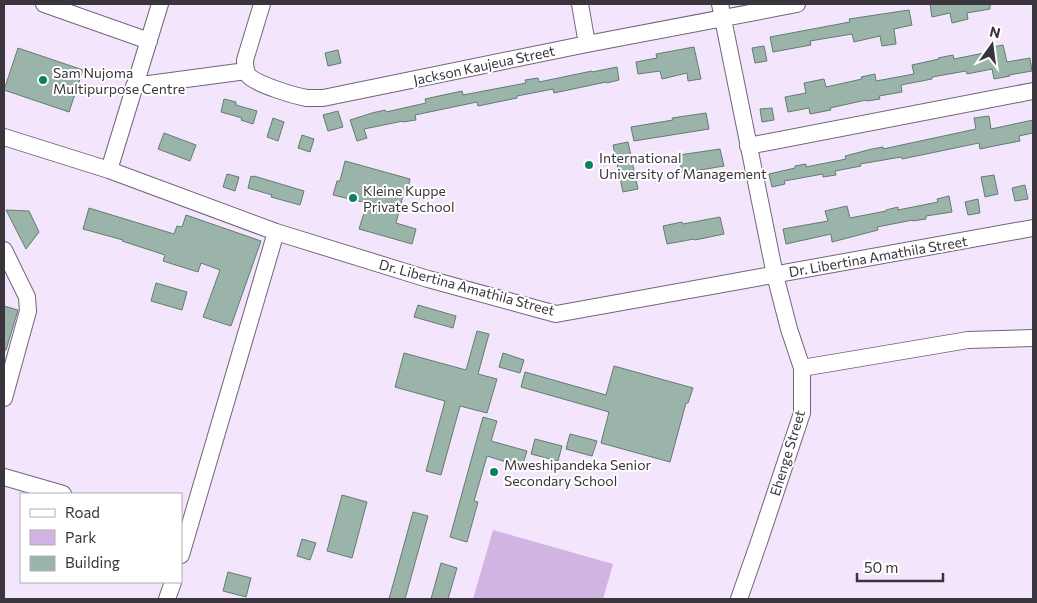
<svg xmlns="http://www.w3.org/2000/svg" width="1037" height="603" font-family="Commissioner,sans-serif">
  <rect width="100%" height="100%" fill="#f3e5fb"/>
  <!-- green -->
  <path fill="#d1b4e2" d="M493,530l120,34 -10,35h-130z"/>
  <!-- building -->
  <path fill="#9ab4a9" stroke="#637c71" d="M930,4h60v5l-23,4 1,6 -16,4 -2,-10 -18,4z
    M909,10l3,15 -18,4 2,15 -14,2 -2,-10 -26,6 -2,-8 -42,7 1,4 -38,7 -3,-15 80,-15 -1,-3z
    M1003,45l4,17 23,-4 2,13 -23,4 1,1 -16,3 -2,-10 -25,5 -1,-3 -34,6v2l-31,6 1,7 -23,4 1,3 -13,2 -1,-1 -36,8 1,2 -21,4 -1,-6 -21,4 -3,-15 21,-4 -2,-10 20,-4 2,8 36,-8 -1,-2 14,-3 1,7 38,-7 -2,-9 27,-6 -1,-1 15,-3 1,4 35,-7 -1,-4z
    M764,46l3,15 -12,2 -3,-15z
    M694,47l7,32 -13,2 -1,-8 -25,6 -2,-8 -22,3 -2,-12 21,-4 -1,-4z
    M18,48l65,22 -14,42 -65,-22z
    M338,50l3,13 -13,3 -3,-13z
    M617,67l2,13 -12,3 -1,-1 -52,11 -1,-4 -36,7v2l-39,8 -1,-4 -62,13 1,5 -13,2v-1l-39,8 3,9 -10,3 -7,-21 22,-7 13,-3 1,2 40,-9 -1,-4 37,-8 1,4 63,-12 -1,-3 13,-2 1,4 53,-11v1z
    M224,99l12,3v3l21,6 -4,13 -12,-4 1,-2 -21,-6z
    M772,108l2,12 -12,2 -2,-13z
    M338,111l5,16 -15,4 -5,-16z
    M706,113l3,16 -75,12 -3,-14 42,-7 -1,-2z
    M989,116l2,13 42,-9v13l-14,3 1,5 -26,5 -14,3 -1,-6 -77,16 -1,-2 -41,7 1,2 -26,5 1,4 -13,2v-3l-39,7 1,3 -13,3 -3,-13 26,-6v-2l11,-2v3l40,-8 -1,-3 27,-7 11,-2v2l93,-20 -2,-11z
    M273,118l11,4 -6,19 -11,-4z
    M164,133l32,12 -6,16 -32,-12z
    M302,135l12,4 -4,13 -12,-4z
    M628,142l10,47 -15,3 -10,-47z
    M720,149l4,17 -42,7 -3,-18z
    M345,161l65,18 -3,14 -3,-1 -8,31 20,6 -4,15 -53,-15 8,-26 -34,-8 4,-14h3z
    M227,174l12,3 -4,14 -12,-4z
    M994,175l4,19 -13,3 -4,-20z
    M251,176l3,1v-1l50,15 -4,14 -29,-8 1,-2 -24,-7z
    M1025,185l3,14 -13,2 -3,-13z
    M949,196l3,16 -26,4v3l-13,2v-1l-36,7 1,3 -46,12 -1,-8 -45,10 -3,-15 45,-8 -3,-10 22,-5 3,12 36,-7v-1l12,-3v3l40,-8 -1,-3z
    M978,199l2,14 -12,2 -3,-13z
    M89,208l85,26 3,-8 5,1 4,-12 75,26 -30,85 -28,-9 17,-47 -19,-7 -3,9 -35,-11 2,-6 -43,-14 1,-1 -40,-11z
    M6,210l23,1 10,21 -13,17z
    M720,217l4,17 -29,6 -1,-1 -27,5 -4,-18 19,-4 1,2z
    M156,283l31,9 -5,18 -31,-9z
    M418,305l38,11 -3,12 -39,-11z
    M4,306l14,4 -12,40h-2z
    M477,331l12,3 -11,40 19,5 -10,34 -27,-7 -19,69 -15,-4 19,-70 -50,-14 9,-34 62,17z
    M503,353l21,7 -4,13 -21,-6z
    M614,366l79,22 -5,15h-2l-16,59 -69,-19 8,-31 -88,-25 4,-15 81,23z
    M483,417l14,4 -6,20 36,10 -5,16 -35,-11 -13,45 4,1 -11,40 -17,-5z
    M570,434l27,7 -5,15 -26,-7z
    M535,439l27,7 -4,15 -27,-7z
    M342,495l25,7 -15,56 -25,-7z
    M413,512l15,4 -23,83h-16z
    M302,539l14,4 -6,17 -13,-4z
    M441,563l16,5 -9,31h-17z
    M228,572l23,6 -5,19 -23,-6z"/>
  <g fill="none" stroke-linecap="round" stroke-linejoin="round">
    <!-- minor casing -->
    <g stroke="#726579" stroke-width="18">
      <path id="minor" d="M44,4l105,37
        M262,4l-17,56c0,5 0,10 3,15 7,9 47,21 59,23 5,0 11,0 16,0l264,-54 210,-40
        M580,4l7,40
        M720,4l55,271 14,54 13,39v45l-42,126 -21,60
        M134,86l112,-15
        M4,137l105,33 167,62 152,47 128,35 477,-86
        M748,146l285,-55
        M109,170l51,-166
        M4,250l23,47 1,14 -24,87
        M802,368l166,-28 65,-2
        M4,477l59,17
        M181,555l95,-323
        M167,599l6,-17"/>
    </g>
    <!-- minor -->
    <use href="#minor" stroke="#fff" stroke-width="16"/>
  </g>
  <!-- markers -->
  <g fill="#0d8261" stroke="#fff" stroke-width="2">
    <circle cx="43" cy="80" r="5"/>
    <circle cx="589" cy="165" r="5"/>
    <circle cx="353" cy="198" r="5"/>
    <circle cx="494" cy="472" r="5"/>
  </g>
  <g text-anchor="middle" dominant-baseline="central" stroke-width="4" stroke-linejoin="round" paint-order="stroke">
    <!-- street labels -->
    <g font-size="14" fill="#3a353d" stroke="#fff">
      <text transform="translate(484 65) rotate(-12)">Jackson Kaujeua Street</text>
      <text transform="translate(878 256) rotate(-10)">Dr. Libertina Amathila Street</text>
      <text transform="translate(467 287) rotate(15)">Dr. Libertina Amathila Street</text>
      <text transform="translate(787 453) rotate(-73)">Ehenge Street</text>
    </g>
    <!-- poi labels -->
    <g font-size="14" fill="#3a353d" stroke="#fff" text-anchor="start">
      <text x="53" y="72">Sam Nujoma<tspan x="53" dy="16">Multipurpose Centre</tspan></text>
      <text x="599" y="157">International<tspan x="599" dy="16">University of Management</tspan></text>
      <text x="363" y="190">Kleine Kuppe<tspan x="363" dy="16">Private School</tspan></text>
      <text x="504" y="464">Mweshipandeka Senior<tspan x="504" dy="16">Secondary School</tspan></text>
    </g>
  </g>
  <!-- border -->
  <rect width="1037" height="603" fill="none" stroke="#3a353d" stroke-width="10"/>
  <!-- legend -->
  <rect x="20" y="493" width="162" height="90" fill="#ffffff" stroke="#b0aeb1"/>
  <rect x="30" y="509" width="25" height="8" fill="#ffffff" stroke="#b0aeb1"/>
  <text x="65" y="518" font-size="15" fill="#3a353d">Road</text>
  <rect x="30" y="530" width="25" height="15" fill="#d1b4e2" stroke="#b0aeb1"/>
  <text x="65" y="543" font-size="15" fill="#3a353d">Park</text>
  <rect x="30" y="556" width="25" height="15" fill="#9ab4a9" stroke="#b0aeb1"/>
  <text x="65" y="568" font-size="15" fill="#3a353d">Building</text>
  <!-- north arrow -->
  <g transform="translate(992 45) rotate(14)" stroke="#ffffff" stroke-width="4" paint-order="stroke">
  <path d="M0-4L9 19L0 12L-9 19Z" fill="#3a353d"/>
  <text y="-8" font-size="14" font-weight="bold" text-anchor="middle" fill="#3a353d">N</text>
  </g>
  <!-- scale -->
  <path d="M857 573v8h86v-8" fill="none" stroke="#3a353d" stroke-width="2.5"/>
  <text x="864" y="573" font-size="15" fill="#3a353d" stroke="#ffffff" stroke-width="4" paint-order="stroke">50 m</text>
</svg>
